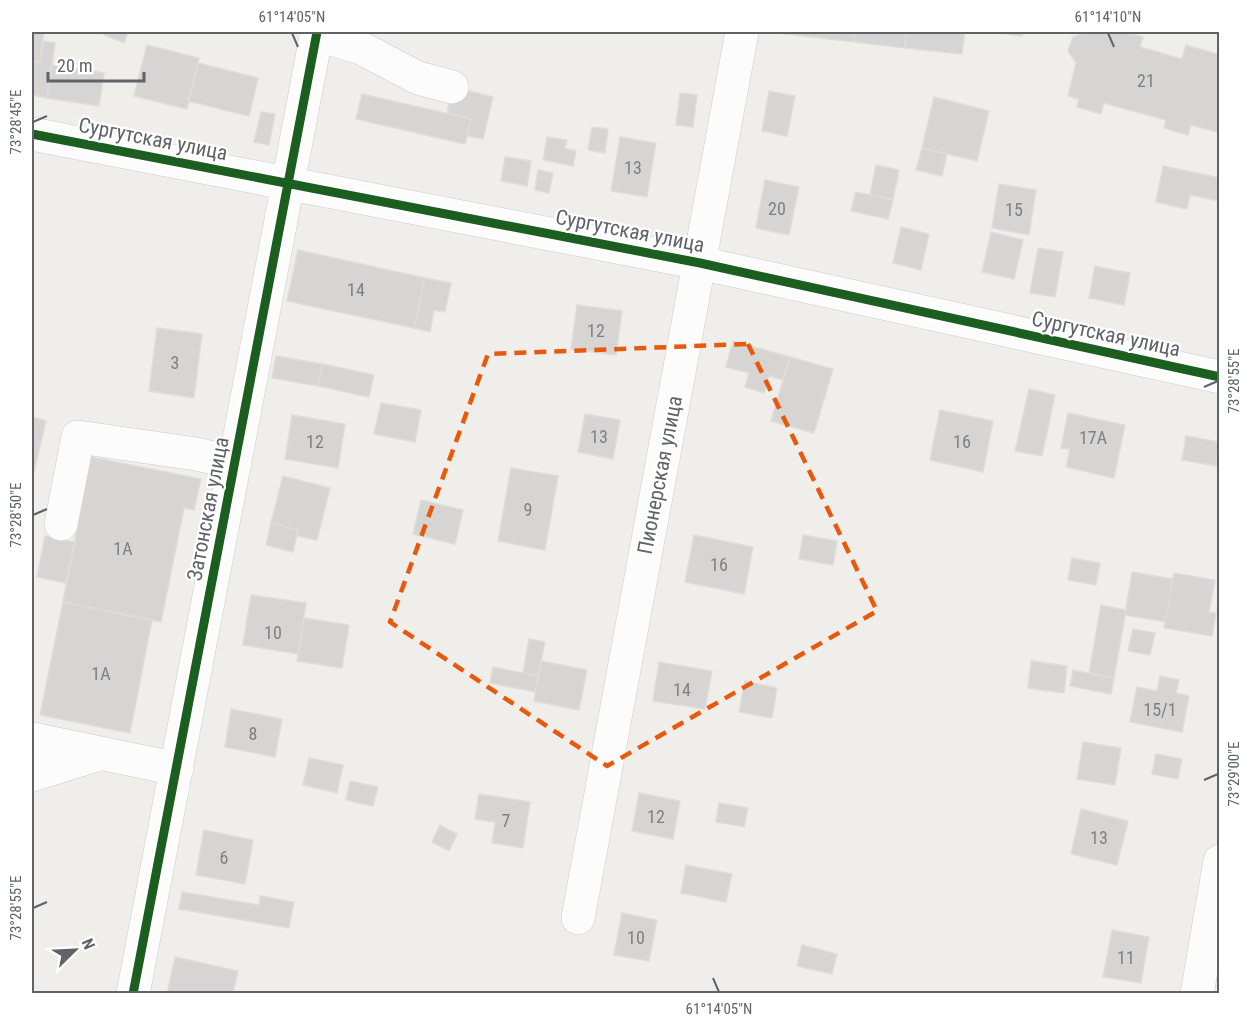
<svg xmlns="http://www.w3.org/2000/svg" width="1251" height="1025" font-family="'Roboto Condensed',sans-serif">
  <rect width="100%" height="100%" fill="#efeeea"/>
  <!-- building -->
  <path fill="#d6d5d3" stroke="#deddd9" stroke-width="1.5" d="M32,32h12l-4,30 -8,-1z
    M104,32h24l-4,11 -21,-9z
    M769,32h86l-1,10z
    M855,32h51l-1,16 -51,-6z
    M906,32h59l-3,22 -57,-6z
    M993,32h30l-1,4z
    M1087,32h38l18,5 -3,10 42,12 4,-14 34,10v78l-29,-8 -3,10 -24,-7 2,-8 -62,-17 -3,11 -24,-7 2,-8 -11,-3 8,-33 -8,-12 5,-14z
    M43,41l12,2 -8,55 -15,-3v-34l8,1z
    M147,45l52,13 -12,51 -53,-13z
    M198,63l60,15 -9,38 -61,-15z
    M51,65l53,8 -5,33 -52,-8z
    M453,87l40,10 -10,42 -16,-3 4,-17 -24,-6z
    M769,91l26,5 -8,40 -25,-5z
    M680,93l17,2 -4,32 -17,-2z
    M362,94l109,25 -6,25 -109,-25z
    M934,97l55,14 -12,50 -55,-13z
    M261,112l14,2 -6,31 -15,-3z
    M592,127l16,2 -3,24 -17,-3z
    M547,137l20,3 -2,8 11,3 -3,15 -30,-6z
    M620,137l36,6 -9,54 -36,-6z
    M922,148l25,6 -5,22 -26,-6z
    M505,157l26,4 -4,25 -26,-5z
    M876,165l23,5 -6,30 -23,-5z
    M1163,166l57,12v23l-30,-6 -3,14 -31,-7z
    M538,170l15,3 -4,20 -14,-3z
    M765,180l34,7 -10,48 -33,-7z
    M999,184l37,6 -7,45 -37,-7z
    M856,192l37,8 -5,19 -37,-8z
    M901,227l28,7 -8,36 -28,-7z
    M991,232l32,8 -9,39 -32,-7z
    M1038,248l25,4 -8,45 -25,-4z
    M298,250l127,28 -11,50 -127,-27z
    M1095,266l35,7 -6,32 -35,-7z
    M425,278l26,5 -6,29 -11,-2 -4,22 -16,-4z
    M577,305l45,6 -6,44 -45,-6z
    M157,328l45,6 -8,64 -45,-7z
    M733,341l57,16 -7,23 -14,-4 -5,17 -19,-6 4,-14 -23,-6z
    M276,356l47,8 -5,22 -46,-8z
    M790,357l43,12 -19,64 -43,-12z
    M323,364l51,11 -5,22 -51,-11z
    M1029,389l26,6 -13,61 -27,-5z
    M381,403l40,7 -6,32 -41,-8z
    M940,410l53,11 -10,51 -53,-12z
    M1068,413l57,12 -11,53 -48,-11 4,-18 -9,-1z
    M585,414l35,6 -7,39 -35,-7z
    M292,415l53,9 -7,44 -53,-9z
    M32,417l14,4 -14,59z
    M1186,436l34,6 -4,24 -34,-6z
    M91,457l110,22 -7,31 -10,-2 -23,114 -98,-20z
    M511,468l47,8 -13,74 -47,-9z
    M283,476l47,12 -13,52 -20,-4 1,-6 -27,-7z
    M421,500l42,10 -8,34 -42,-10z
    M271,523l27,7 -5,22 -27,-7z
    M694,535l59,12 -9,47 -59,-12z
    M803,535l34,6 -4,24 -34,-6z
    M45,536l30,6 -9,41 -29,-6z
    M1072,558l28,5 -4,22 -28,-5z
    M1132,572l41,7 -8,43 -40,-7z
    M1174,573l41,7 -6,32 7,1 -4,23 -48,-8z
    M251,595l55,8 -8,51 -55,-9z
    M63,602l89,18 -22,113 -90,-18z
    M1101,605l25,5 -12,68 -25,-5z
    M304,618l45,7 -7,43 -45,-7z
    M1133,629l22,4 -5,22 -22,-4z
    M529,639l16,3 -7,34 -15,-3z
    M541,661l46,9 -8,40 -45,-9z
    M1031,661l36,5 -3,27 -36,-5z
    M659,662l53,9 -7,38 -52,-8z
    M493,667l45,9 -3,16 -45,-9z
    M1073,670l41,8 -3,16 -41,-8z
    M1160,676l19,4 -3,13 13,3 -7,36 -52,-10 7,-35 20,4z
    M745,681l32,7 -5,30 -33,-6z
    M231,709l51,10 -7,38 -50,-10z
    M1083,742l38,6 -6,37 -38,-6z
    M1156,754l26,5 -4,20 -26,-5z
    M309,758l34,7 -6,28 -34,-8z
    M350,781l28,6 -5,19 -27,-6z
    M639,793l41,8 -7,38 -41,-8z
    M479,794l51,8 -7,46 -31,-5 3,-21 -20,-3z
    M719,803l29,5 -4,19 -28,-5z
    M1081,809l47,12 -11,44 -46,-11z
    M440,825l17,9 -8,17 -17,-9z
    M204,830l49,10 -8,44 -49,-9z
    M686,865l46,9 -6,28 -45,-9z
    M182,892l77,13 1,-9 34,6 -5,26 -110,-19z
    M622,913l35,7 -8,41 -35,-6z
    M1112,930l37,7 -8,46 -38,-6z
    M802,945l35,9 -5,20 -35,-8z
    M175,957l63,14 -5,23h-66z"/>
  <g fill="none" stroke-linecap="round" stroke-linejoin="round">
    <!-- minor casing -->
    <g stroke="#cbcccc" stroke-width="34">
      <path id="minor" d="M316,35l43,12 59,31 34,9
        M32,134l668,129 520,114
        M61,524l17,-87 118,17 39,9
        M32,739l145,30
        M32,775l67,-21
        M578,918l164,-886
        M133,994l184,-962
        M1197,994l23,-133"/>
    </g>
    <!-- minor -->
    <use href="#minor" stroke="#fdfcfc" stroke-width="33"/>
    <!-- cycleway casing -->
    <g stroke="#fff" stroke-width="13">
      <path id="cycleway" d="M32,134l668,129 520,114
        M133,994l184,-962"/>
    </g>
    <!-- cycleway -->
    <use href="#cycleway" stroke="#1b5e20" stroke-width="9"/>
  </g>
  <!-- marked area -->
  <path fill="none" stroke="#e8590c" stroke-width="4.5" stroke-dasharray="12 8" stroke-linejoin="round" d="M748,344l129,267 -270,155 -217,-144 98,-268z"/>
  <!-- ticks -->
  <path fill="none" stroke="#5f6368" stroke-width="2" d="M292,33l6,14M1108,33l6,14M33,122l14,-6M1204,387l14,-6M33,515l14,-6M1204,780l14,-6M33,908l14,-6M713,978l6,14"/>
  <g text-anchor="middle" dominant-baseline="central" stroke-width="4.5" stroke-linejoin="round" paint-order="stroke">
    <!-- number labels -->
    <g font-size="18" fill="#7e8184">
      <text x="1146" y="80">21</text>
      <text x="633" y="167">13</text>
      <text x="777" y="208">20</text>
      <text x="1014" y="209">15</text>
      <text x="356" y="289">14</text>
      <text x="596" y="330">12</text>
      <text x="175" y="362">3</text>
      <text x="599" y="436">13</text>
      <text x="1093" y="437">17А</text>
      <text x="315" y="441">12</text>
      <text x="962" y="441">16</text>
      <text x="528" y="509">9</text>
      <text x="123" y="548">1А</text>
      <text x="719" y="564">16</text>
      <text x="273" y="632">10</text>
      <text x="101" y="673">1А</text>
      <text x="682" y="689">14</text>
      <text x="1160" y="709">15/1</text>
      <text x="253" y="733">8</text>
      <text x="656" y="816">12</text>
      <text x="506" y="820">7</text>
      <text x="1099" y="837">13</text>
      <text x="224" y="857">6</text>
      <text x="636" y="937">10</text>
      <text x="1126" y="957">11</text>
    </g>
    <!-- street labels -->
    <g font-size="21" fill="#5f6368" stroke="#fff">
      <text transform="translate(153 139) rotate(11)">Сургутская улица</text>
      <text transform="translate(630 231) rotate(11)">Сургутская улица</text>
      <text transform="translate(1106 334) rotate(12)">Сургутская улица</text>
      <text transform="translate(660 475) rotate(-79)">Пионерская улица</text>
      <text transform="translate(208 509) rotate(-79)">Затонская улица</text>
    </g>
  </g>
  <!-- border -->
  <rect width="1251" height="1025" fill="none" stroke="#ffffff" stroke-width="66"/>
  <!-- north arrow -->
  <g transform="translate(75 950) rotate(66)" stroke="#ffffff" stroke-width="4.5" paint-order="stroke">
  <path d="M0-4.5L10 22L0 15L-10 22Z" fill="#5f6368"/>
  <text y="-9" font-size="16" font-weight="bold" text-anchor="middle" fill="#5f6368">N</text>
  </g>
  <!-- scale -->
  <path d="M48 72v9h96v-9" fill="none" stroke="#5f6368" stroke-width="3"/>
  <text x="57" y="72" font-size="18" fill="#5f6368" stroke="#ffffff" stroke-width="4.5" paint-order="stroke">20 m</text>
  <rect x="33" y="33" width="1185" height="959" fill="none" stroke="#5f6368" stroke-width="2"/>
  <g font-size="15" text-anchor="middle" fill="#5f6368">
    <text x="292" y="22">61°14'05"N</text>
    <text x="1108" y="22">61°14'10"N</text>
    <text transform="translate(16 122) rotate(-90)" y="5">73°28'45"E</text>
    <text transform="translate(1234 381) rotate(-90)" y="5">73°28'55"E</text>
    <text transform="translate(16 515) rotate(-90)" y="5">73°28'50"E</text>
    <text transform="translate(1234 774) rotate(-90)" y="5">73°29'00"E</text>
    <text transform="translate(16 908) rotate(-90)" y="5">73°28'55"E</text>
    <text x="719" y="1014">61°14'05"N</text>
  </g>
</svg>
